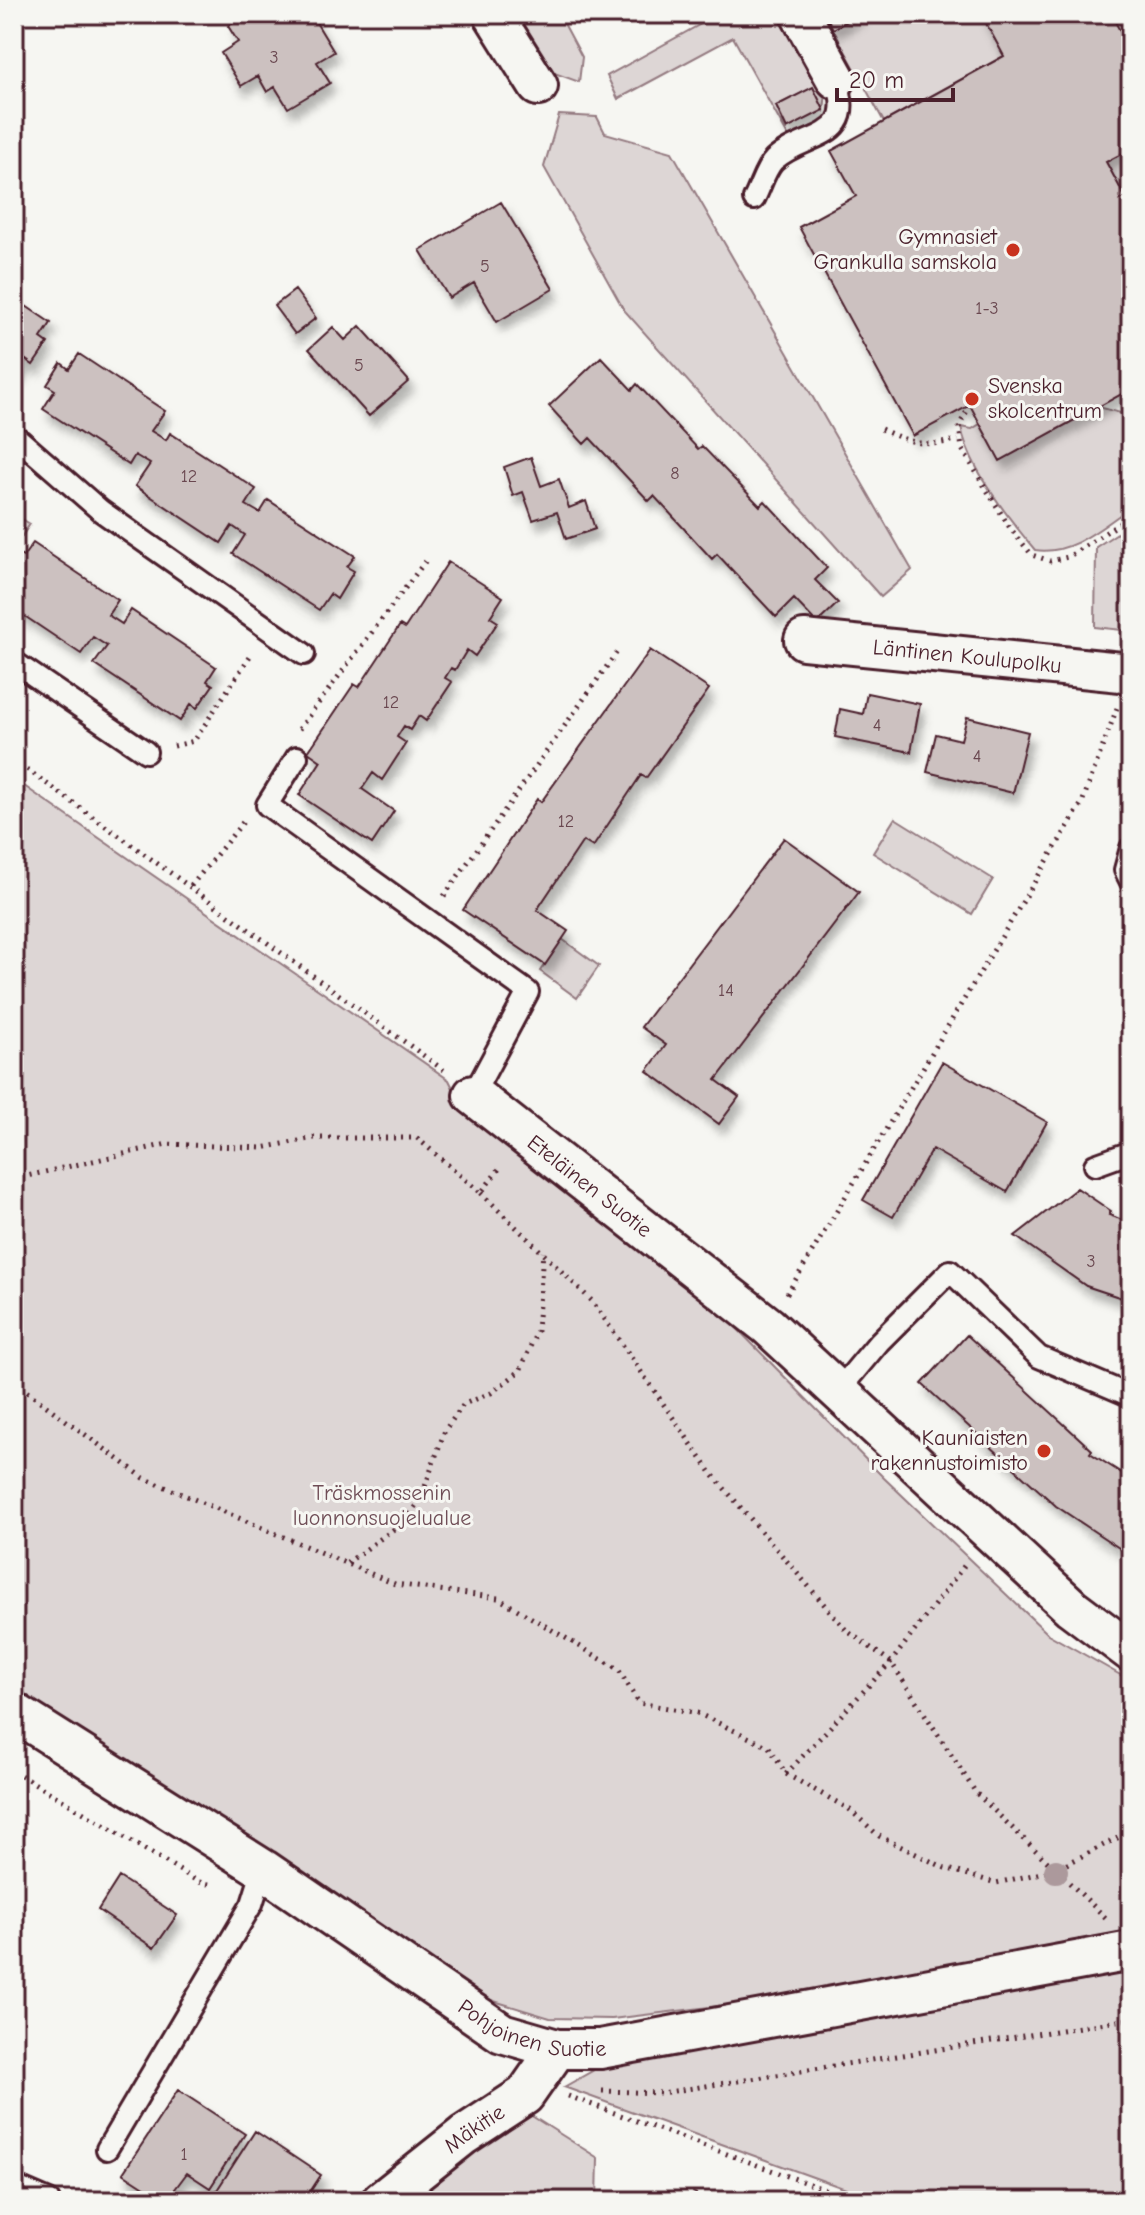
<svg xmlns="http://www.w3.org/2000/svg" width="1145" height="2215" font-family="'Comic Neue',sans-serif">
  <defs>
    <filter id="shadow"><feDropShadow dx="5" dy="9" stdDeviation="4" flood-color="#0004"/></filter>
  </defs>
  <rect width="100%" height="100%" fill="#f6f6f2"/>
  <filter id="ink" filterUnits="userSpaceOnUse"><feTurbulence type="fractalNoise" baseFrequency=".0125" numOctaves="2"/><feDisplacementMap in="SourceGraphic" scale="16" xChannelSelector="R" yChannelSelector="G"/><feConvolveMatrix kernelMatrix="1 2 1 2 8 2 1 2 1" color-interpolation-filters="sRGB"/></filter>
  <g filter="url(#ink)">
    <!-- green -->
    <path fill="#ddd6d5" stroke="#947a80" stroke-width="2" d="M503,14h56l23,43 -3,25 -44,-16z
      M719,14h70l38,70 -3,26 -12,-22 -36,18 12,30 -55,-99 -115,62 -11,-23z
      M860,14h121l23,42 -120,66 -51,-93z
      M559,115l38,2 8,16 67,19 240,418 -31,27 -257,-287 -80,-143z
      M1131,149v59l-25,-46z
      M1099,407l32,9v91c-28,19 -60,49 -96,43 -26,-31 -66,-82 -74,-123l11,2 8,-5 20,36z
      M14,514l16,10 -16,24z
      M1131,524v107l-36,-4 1,-80z
      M14,779l435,301 15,30 247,192 173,176 164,156 83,47v249l-397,74 -122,15 -62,-1 -66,-20 -470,-295z
      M895,818l98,61 -21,35 -99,-61z
      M562,939l37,27 -22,32 -37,-27z
      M1131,1966v235h-252l-315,-114 32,-18 40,-13z
      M527,2113l71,45 -1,43h-189z"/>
    <!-- building -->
    <path fill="#ccc1c0" stroke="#4a1f2b" stroke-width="2" filter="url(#shadow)" d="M249,14h62l23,38 -17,10 13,21 -42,25 -13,-21 -8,5 -9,-16 -17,10 -20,-33 17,-11 -10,-16z
      M825,14h35l-27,15z
      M981,14h130l15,28 5,-3v81l-5,2 5,9v18l-25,13 25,46v181l-131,72 -30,-56 -57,31 -114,-209 57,-31 -25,-45 173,-95z
      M813,87l11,23 -37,19 -11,-23z
      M501,202l52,87 -56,33 -23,-39 -25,15 -29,-48z
      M295,290l21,28 -21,16 -21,-28z
      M14,298l37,25 -10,15 7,5 -15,22 -7,-5 -12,18z
      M360,326l49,55 -40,35 -60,-67 24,-22 12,13z
      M79,354l86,57 -14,20 15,9 4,-7 86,56 -10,16 14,8 8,-13 87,56 -8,11 7,4 -17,28 -7,-5 -11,16 -86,-56 12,-19 -13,-9 -11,17 -86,-57 15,-22 -15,-9 -6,10 -86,-56 12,-19 -8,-5 14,-22 8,6z
      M601,357l31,33 5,-6 61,65 4,-3 58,60 5,-5 62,67 -12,12 23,23 -21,20 -23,-24 -18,18 -59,-63 -5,5 -58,-63 -5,5 -59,-63 -6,6 -35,-38z
      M531,457l10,29 18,-7 10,29 17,-7 9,28 -29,10 -9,-27 -24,8 -10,-28 -10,4 -9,-29z
      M33,543l85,57 -10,15 14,9 9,-14 85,57 -9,14 6,4 -16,23 -6,-4 -11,17 -86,-57 13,-18 -14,-9 -12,17 -67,-45v-58l9,6z
      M448,562l55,35 -13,20 8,5 -23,34 -8,-6 -12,20 -4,-2 -6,10 7,4 -26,39 -7,-5 -9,14 -6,-4 -7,11 9,6 -24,37 -9,-7 -11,16 32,22 -22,33 -73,-49 22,-34 -13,-9 46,-68 5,3 41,-62 5,3z
      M650,650l59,39 -63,89 -5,-3 -48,72 -10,-6 -46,69 31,21 -23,34 -82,-55 74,-111 4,3z
      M867,693l53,11 -9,48 -76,-15 5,-28 23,5z
      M967,717l61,15 -15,61 -86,-21 9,-38 25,6z
      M784,838l75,54 -143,188 23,17 -20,27 -72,-53 19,-26 -25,-18z
      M942,1062l105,60 -40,70 -75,-43 -39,68 -30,-17z
      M1077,1188l34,23 -2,4 19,7 3,-10v89l-45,-15 -71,-50z
      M967,1335l125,115 -2,3 41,26v89l-8,-6 5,-8 -72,-48 -134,-122z
      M119,1877l58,38 -23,33 -56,-38z
      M178,2090l67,44 -35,54 -23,-15 -21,28 -43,-28z
      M255,2131l66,44 -17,26h-94z"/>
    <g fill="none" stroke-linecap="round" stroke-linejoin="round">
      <!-- service casing -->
      <g stroke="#4a1f2b" stroke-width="26">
        <path id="service" d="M754,199c6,-11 11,-30 20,-39 32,-29 85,-18 62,-81
          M14,435l87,76 203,143
          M14,662l132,90
          M297,757l-30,48 261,187 -55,103
          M1131,848l-6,22 6,12
          M1095,1165l36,-13
          M839,1390l40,-48 71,-71 89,86 92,39
          M107,2149l145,-245 11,-35
          M14,2186l35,15"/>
      </g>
      <!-- minor casing -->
      <g stroke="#4a1f2b" stroke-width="44">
        <g id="minor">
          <path d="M493,14l45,72"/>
          <path d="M800,14l36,65"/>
          <path id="s1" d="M804,640l327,33"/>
          <path id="s2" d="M473,1095l295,231 303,281 60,45"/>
          <path id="s3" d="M14,1712l249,157 239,164 55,16h43l531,-98"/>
          <path id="s4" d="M381,2201l83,-66 61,-40 32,-46"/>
        </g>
      </g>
      <!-- path -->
      <path stroke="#4a1f2b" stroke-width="5" stroke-dasharray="2 6" stroke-linecap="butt" d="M970,405l-11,21 3,23 48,79 22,27 18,6 18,-4 63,-41
        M881,429c27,13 47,20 77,10
        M299,729l128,-170
        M174,746l20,-5 58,-88
        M14,760l431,311
        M191,886l52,-64
        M444,896l173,-244
        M14,1179l153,-35 95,4 52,-10h103l64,55 21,-28
        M481,1193l111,108 120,173 135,157 44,31 85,131 130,125
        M787,1294l295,-491 35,-95
        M14,1382l130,96 251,106 103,14 120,71 21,34 58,10 72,34 17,27 63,35 30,27 66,32 51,15 59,-13 76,-39
        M347,1563l58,-42 16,-23 24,-68 19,-26 27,-11 29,-22 17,-40 6,-79
        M14,1771l185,111 15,3
        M786,1774l105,-112 76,-100
        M602,2091l60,2 469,-74
        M568,2096l288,105
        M691,2201l4,-9"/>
      <!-- service -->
      <use href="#service" stroke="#f6f6f2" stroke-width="20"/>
      <!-- minor -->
      <use href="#minor" stroke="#f6f6f2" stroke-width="38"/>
    </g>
    <!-- trees -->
    <circle fill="#ac999c" cx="1056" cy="1871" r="12"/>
  </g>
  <!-- markers -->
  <g fill="#c8321e" stroke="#f6f6f2" stroke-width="3">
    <circle cx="1013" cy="250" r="8"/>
    <circle cx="972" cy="399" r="8"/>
    <circle cx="1044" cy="1451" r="8"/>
  </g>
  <g text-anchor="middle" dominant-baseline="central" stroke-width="6" stroke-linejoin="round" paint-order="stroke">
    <!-- number labels -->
    <g font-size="18" fill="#6a4850">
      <text x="274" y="57">3</text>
      <text x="485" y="266">5</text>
      <text x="987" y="308">1-3</text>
      <text x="359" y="365">5</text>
      <text x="675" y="473">8</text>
      <text x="189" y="476">12</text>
      <text x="391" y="702">12</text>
      <text x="877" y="725">4</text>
      <text x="977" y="756">4</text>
      <text x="566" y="821">12</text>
      <text x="726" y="990">14</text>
      <text x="1091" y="1261">3</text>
      <text x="184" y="2154">1</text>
    </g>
    <!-- poi labels -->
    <g font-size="22" fill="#4a1f2b" stroke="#f6f6f2" text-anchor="end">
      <text x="997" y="237">Gymnasiet<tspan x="997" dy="25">Grankulla samskola</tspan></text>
      <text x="988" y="386" text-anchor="start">Svenska<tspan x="988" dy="25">skolcentrum</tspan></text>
      <text x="1028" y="1438">Kauniaisten<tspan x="1028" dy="25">rakennustoimisto</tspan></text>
    </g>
    <!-- street labels -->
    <g font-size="22" fill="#4a1f2b" stroke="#f6f6f2">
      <text stroke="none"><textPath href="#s1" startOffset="164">Läntinen Koulupolku</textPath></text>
      <text stroke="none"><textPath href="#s2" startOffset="148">Eteläinen Suotie</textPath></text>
      <text stroke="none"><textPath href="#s3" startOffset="612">Pohjoinen Suotie</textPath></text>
      <text stroke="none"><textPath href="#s4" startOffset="118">Mäkitie</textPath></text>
    </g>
    <!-- park labels -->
    <g font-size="22" fill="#6f4d56" stroke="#f6f6f2">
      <text x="382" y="1493">Träskmossenin<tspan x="382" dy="25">luonnonsuojelualue</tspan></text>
    </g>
  </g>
  <!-- margin -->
  <rect width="1145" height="2215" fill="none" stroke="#f6f6f2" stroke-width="48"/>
  <rect x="24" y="24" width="1097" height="2167" fill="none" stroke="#4a1f2b" stroke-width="3" filter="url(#ink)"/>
  <!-- scale -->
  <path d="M837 88v12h116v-12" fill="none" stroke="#4a1f2b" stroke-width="4"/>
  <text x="849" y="88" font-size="24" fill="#4a1f2b" stroke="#f6f6f2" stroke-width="6" paint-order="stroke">20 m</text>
</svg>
